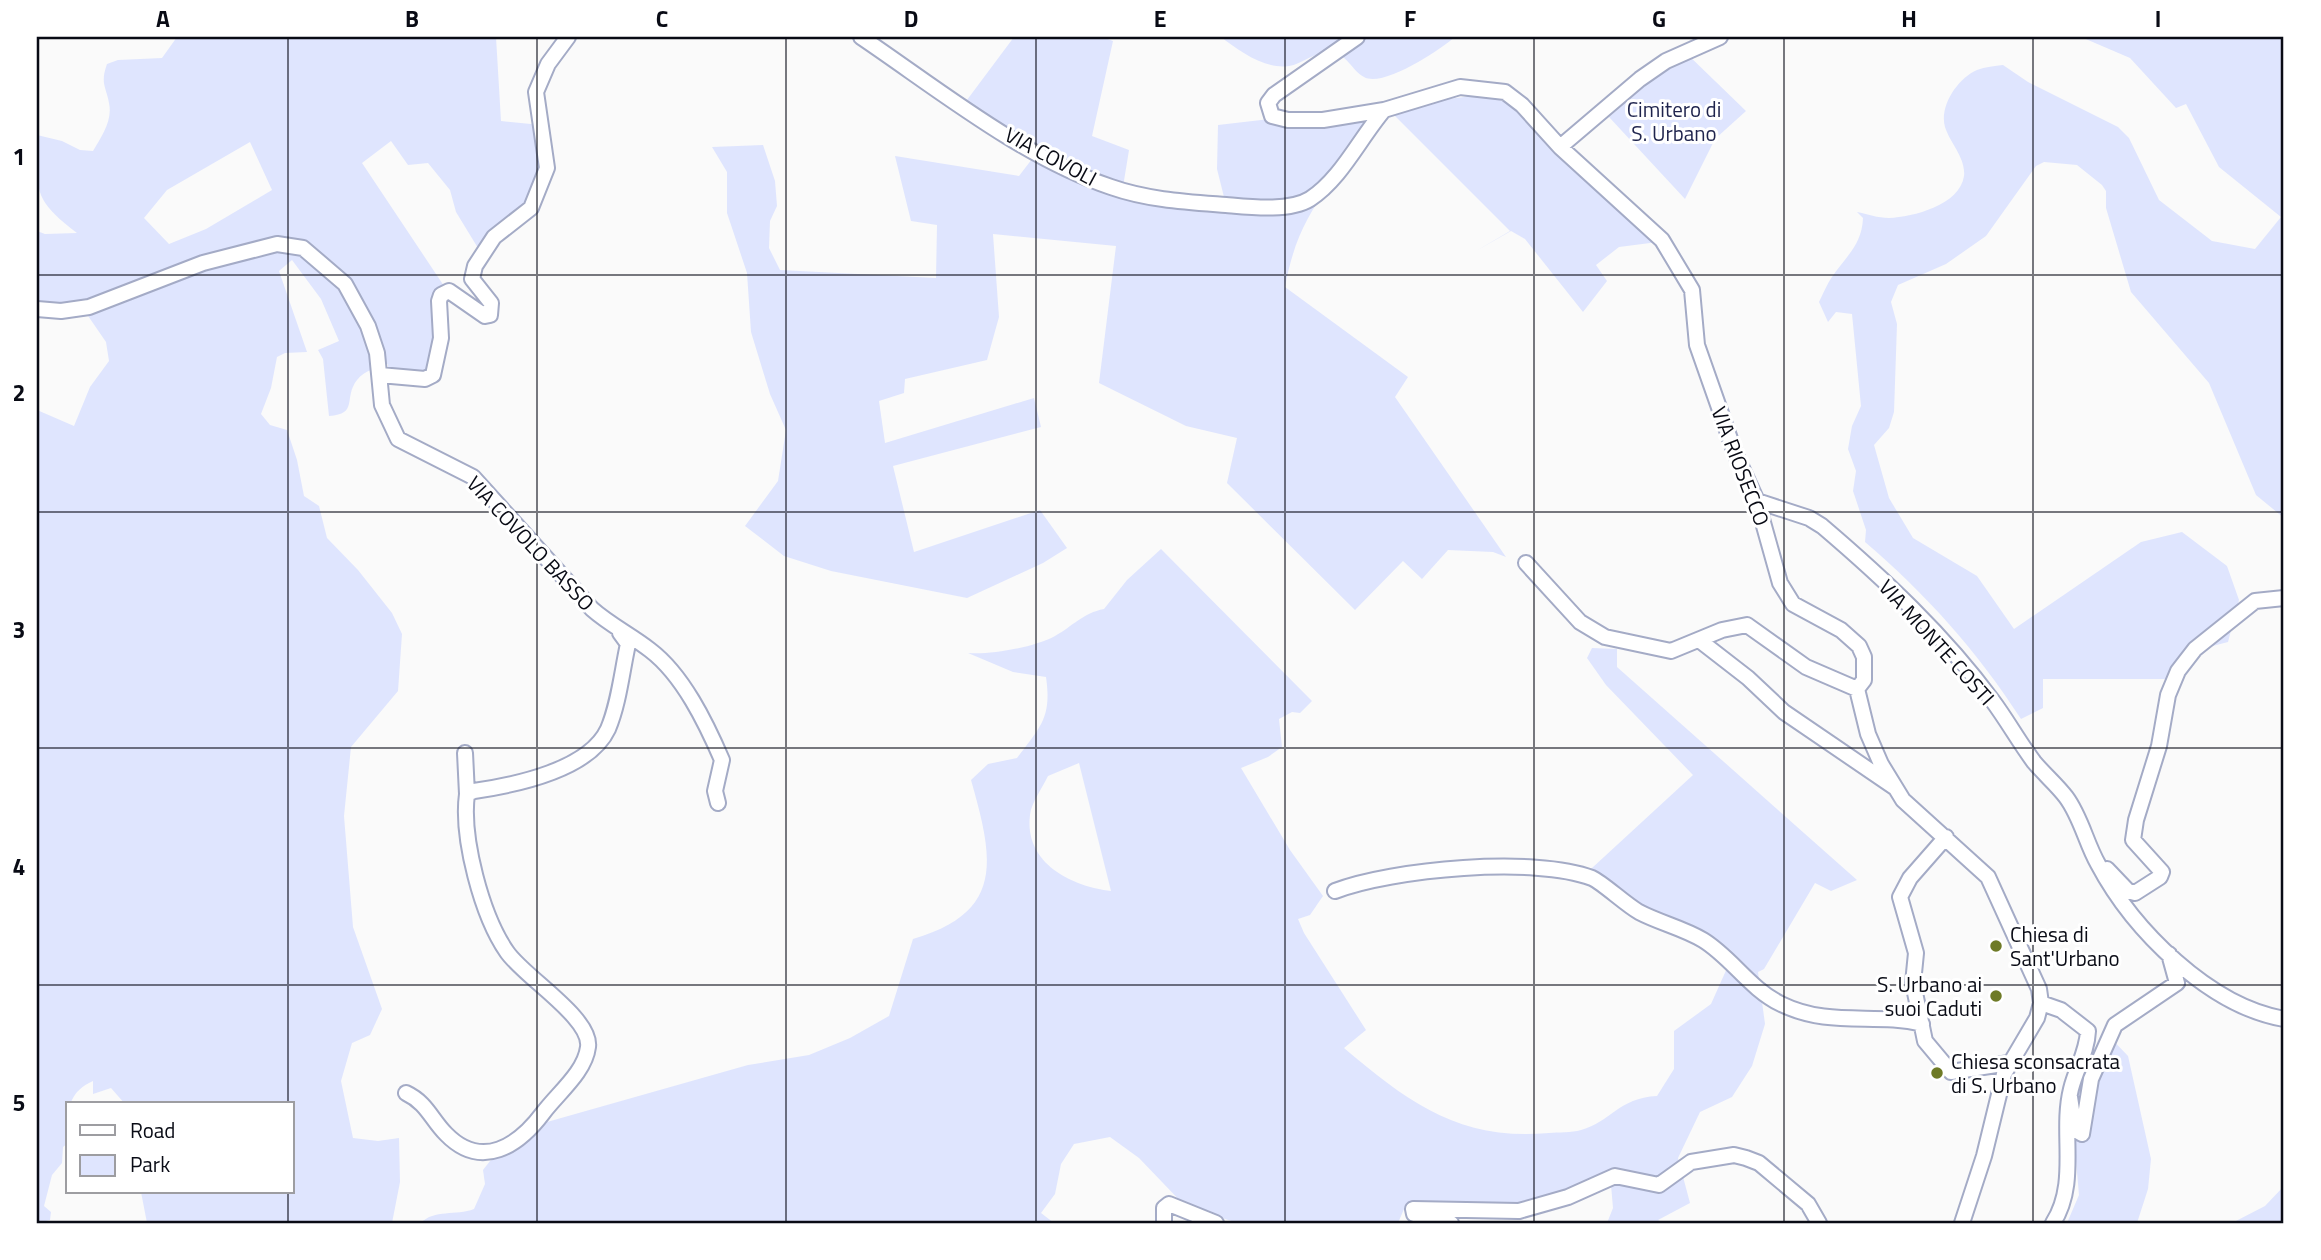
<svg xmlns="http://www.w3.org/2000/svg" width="2321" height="1260" font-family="'Titillium Web',sans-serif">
  <rect width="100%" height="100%" fill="#fafafa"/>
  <!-- green -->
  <path fill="#dfe5fe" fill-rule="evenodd" d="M177,37h319l5,84 40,4 6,22 -14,54 -14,12 -13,5 -25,35 -25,-41 -6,-22 -22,-27 -20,2 -17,-24 -29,22 82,123 -6,84 -50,9v-15c-11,4 -23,6 -31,16 -14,18 2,34 -28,36l-6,-57 -5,-9 21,-9 -18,-42 -29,-39 -13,11 28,81 -22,1 -8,4 -6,31 -10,26 9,11 17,5 10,30 7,36 15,10 8,32 31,32 34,43 10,21 -4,57 -47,56 -7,69 9,111 29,82 -12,26 -18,8 -11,38 12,57 25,3 21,-3 1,44 -8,41h-245l-6,-31h151v-88h-167l-14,-16 -18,6v-13c-29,13 -25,35 -25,62l-5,4 -1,16 -10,12 -8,31 7,6 -1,8 -13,3v-813l37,16 16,-39 19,-26 -3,-19 -22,-32 -47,-5v-74l8,3 32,-1c-46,-35 -40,-43 -40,-98l25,6 18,9 13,1c8,-14 20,-30 16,-48 -3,-17 -9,-19 -2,-39l11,-4 44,-2zM250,142l22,48 -66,39 -37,15 -25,-26 23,-28z
    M1014,37h88l11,4 -21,95 37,14 -6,37 102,14 -8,-32 1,-44 264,-30 28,8 148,139 -39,5 -23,18 11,16 -24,31 -58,-73 -14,-8 -35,20 34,-20 -117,-117 -11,9c-48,58 -83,86 -97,164l123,90 -13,20 111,160 -13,-5 -45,-2 -26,29 -19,-18 -48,49 -128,-127 10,-45 -51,-12 -87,-43 17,-137 -123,-12 6,83 -12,43 -82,19 -1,14 -25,8 6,42 149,-45 7,29 -148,39 21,86 126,-42 27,38 -24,15 -76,35 -136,-27 -47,-15 -39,-30 33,-45 8,-51 -16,-36 -19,-62 -4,-59 -20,-60v-41l-15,-25 51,-2 12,36 2,25 -7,15 -1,27 11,22 156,8 1,-53 -26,-4 -16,-65 124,20 13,-17 -74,-47z
    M1221,37h234c-15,13 -72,51 -91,40 -13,-7 -16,-23 -34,-25 -14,-1 -28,12 -41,14 -24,4 -51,-16 -68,-29z
    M2081,37h203v481l-28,-23 -47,-112 -78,-91 -25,-84v-17l-4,-6 -25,-20 -33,-3 -8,4 -50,70 -40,28 -48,21 -7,17 6,22 -3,88 -5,16 -15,17 15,53 24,40 64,38 37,53 127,-87 41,-10 45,34 12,34 -11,42 -23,6 -27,31h-135v29l-22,11c-44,-68 -95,-125 -156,-177l1,-12 -13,-39 3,-20 -8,-22 4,-23 9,-20 -9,-92 -16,-2 -8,10 -9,-20c4,-8 8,-18 13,-25 14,-21 30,-32 31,-59l-6,-6c10,2 21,6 32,6 24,-1 71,-13 75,-42 2,-18 -14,-33 -19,-49 -6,-21 13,-49 32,-57 8,-3 18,-4 26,-5l25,17 90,45 11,11 30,62 53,41 43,8 26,-32 -62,-50 -33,-63 -10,4 -46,-50z
    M1684,51l62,60 -31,28 -30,60 -76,-82z
    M1161,549l151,152 -12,12 -8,-1 -13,7 3,28 -14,10 -27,11 49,82 33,46 -13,19 -12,4 6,14 62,97 -22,18c65,55 116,93 205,85 10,-1 22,0 32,-3 30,-8 37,-32 76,-34l17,-27v-38l37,-27 17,-38 -15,-15 -100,-49 -30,-21 3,-11 6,-2 101,-93 -87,-90 -19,-27 5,-10 25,1v18l240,213 -26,11 -16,-8 -51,86 -6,3 7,52 -13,42 -20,31 -32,15 -22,46 12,45 -32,17 6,3h-57l6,-15 -2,-23 -107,24 -88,-7 -12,7 -6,14h-160l-52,-16 -47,-49 -29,-21 -36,7 -13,20 -6,30 -14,19 13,10h-633c13,-14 35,-7 53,-14l11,-25 -2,-14 7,-9 57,-39 201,-57 61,-10 41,-17 39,-22 24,-77c93,-27 80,-81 58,-159l17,-16 29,-6c23,-31 35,-40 29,-81l-33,-5 -45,-19c23,2 67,-6 87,-17 18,-10 28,-23 49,-27l23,-29zM1079,763l32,128c-40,-5 -87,-28 -81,-76 1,-12 13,-28 18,-39z
    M2107,1034l21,22 23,103 -3,30 -11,34h-70l12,-28 -8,-91 14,-40z
    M2284,1186v37h-52l33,-17z"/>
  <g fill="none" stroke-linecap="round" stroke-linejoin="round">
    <!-- minor casing -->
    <g stroke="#a4abc6" stroke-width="18">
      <path id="minor" d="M861,37c77,52 161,120 250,150 37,13 76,15 115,18 23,2 63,7 84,-6 31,-20 50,-61 74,-89
        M1357,37l-83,58 -6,8 4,13 16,4h35l61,-10 76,-23 45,5 17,13 38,42 102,93 30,50 5,55 38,108 22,48 23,82 13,21 48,26 18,16 5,11v23l-7,9 11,45 13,30 22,36 85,77 51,112 2,14 -4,15 -33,56 -20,82 -22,67
        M1560,147l80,-68 26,-18 54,-24
        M37,309l24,2 28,-4 114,-44 74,-19 26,4 42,36 23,42 9,27 5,52 16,34 75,38 119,132c18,16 39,26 58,41 33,25 56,73 72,110l-7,31 3,12
        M380,375l45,4 8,-4 8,-37 -2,-37 2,-6 8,-4 36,25 5,-1 1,-12 -19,-24 3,-13 19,-29 37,-29 16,-40 -11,-76 12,-28 20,-27
        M1757,501l52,17 13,8c61,52 122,109 170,174 15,20 27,42 42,62 10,12 23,23 32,35 15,20 20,46 32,67 35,66 111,142 186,155
        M1526,563l54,59 25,15 66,14 51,-21 25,-5 59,42 51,22
        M1699,640l49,38 36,34 110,75
        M465,753l2,41
        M1946,837l-36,41 -10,19 16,56 -3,30 12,58 26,31 58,-9
        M2107,869l21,22 7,2 25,-16 2,-5 -29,-32 3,-20 23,-74 9,-51 10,-24 17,-22 60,-48 29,-3
        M1335,891c57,-22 200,-35 257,-13 11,5 33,26 47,34 21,11 44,16 64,28 28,17 47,49 78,64 49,24 95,8 141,20
        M2041,1003l20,7 27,21c-1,22 -12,37 -17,58 -11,44 8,93 -18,134
        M406,1093c21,10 25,26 40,41 36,37 73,11 97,-21 15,-20 42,-41 45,-66 4,-29 -64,-70 -81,-95 -25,-36 -46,-114 -40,-158l7,-3c41,-6 115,-21 134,-62 11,-26 14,-58 20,-85l-8,-11
        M2070,1097l5,33 7,4 9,-55 24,-54 62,-42 -8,-29
        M1164,1223v-15l5,-4 47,19
        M1451,1223l-37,-9 -1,-5 106,2 49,-14 47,-21 44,9 32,-23 43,-7 12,3 13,5 49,41 11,19"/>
    </g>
    <!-- minor -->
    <use href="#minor" stroke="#fff" stroke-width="14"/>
  </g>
  <!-- grid -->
  <path fill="none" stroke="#090b15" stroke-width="2" stroke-opacity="0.55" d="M288,37v1067M537,37v1186M786,37v1186M1036,37v1186M1285,37v1186M1534,37v1186M1784,37v1186M2033,37v1186M37,275h2247M37,512h2247M37,748h2247M37,985h2247M288,1192v31"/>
  <!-- markers -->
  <g fill="#6e7a26" stroke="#fff" stroke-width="2.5">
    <circle cx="1996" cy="946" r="7"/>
    <circle cx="1996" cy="996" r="7"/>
    <circle cx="1937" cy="1073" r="7"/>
  </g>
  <g text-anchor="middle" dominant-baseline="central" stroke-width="6" stroke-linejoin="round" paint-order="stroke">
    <!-- park labels -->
    <g font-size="21" fill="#1f244d" stroke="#fff">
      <text x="1674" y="109">Cimitero di<tspan x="1674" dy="24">S. Urbano</tspan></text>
    </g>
    <!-- street labels -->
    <g font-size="21" fill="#090b15" stroke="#fff">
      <text transform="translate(1051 156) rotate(28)">VIA COVOLI</text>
      <text transform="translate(1741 466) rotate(69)">VIA RIOSECCO</text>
      <text transform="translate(531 543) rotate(47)">VIA COVOLO BASSO</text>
      <text transform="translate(1937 642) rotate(48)">VIA MONTE COSTI</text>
    </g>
    <!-- poi labels -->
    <g font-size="21" fill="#090b15" stroke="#fff" text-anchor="start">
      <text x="2010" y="934">Chiesa di<tspan x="2010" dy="24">Sant'Urbano</tspan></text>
      <text x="1982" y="984" text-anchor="end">S. Urbano ai<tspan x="1982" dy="24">suoi Caduti</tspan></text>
      <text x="1951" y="1061">Chiesa sconsacrata<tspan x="1951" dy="24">di S. Urbano</tspan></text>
    </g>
  </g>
  <!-- border -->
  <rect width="2321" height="1260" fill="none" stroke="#ffffff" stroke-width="77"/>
  <!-- legend -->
  <rect x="66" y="1102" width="228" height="91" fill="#ffffff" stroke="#9d9da1" stroke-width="2"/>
  <rect x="80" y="1125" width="35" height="10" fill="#ffffff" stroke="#9d9da1" stroke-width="2"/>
  <text x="130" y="1138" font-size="21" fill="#090b15">Road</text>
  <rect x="80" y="1155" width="35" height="21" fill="#dfe5fe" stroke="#9d9da1" stroke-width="2"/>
  <text x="130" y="1172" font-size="21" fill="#090b15">Park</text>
  <rect x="38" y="38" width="2244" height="1184" fill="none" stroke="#090b15" stroke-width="2.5"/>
  <g font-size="23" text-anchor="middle" font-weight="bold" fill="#090b15">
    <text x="163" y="27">A</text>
    <text x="412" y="27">B</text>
    <text x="662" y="27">C</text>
    <text x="911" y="27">D</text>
    <text x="1160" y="27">E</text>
    <text x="1410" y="27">F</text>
    <text x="1659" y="27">G</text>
    <text x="1909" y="27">H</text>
    <text x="2158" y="27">I</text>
    <text x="19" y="165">1</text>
    <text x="19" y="401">2</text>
    <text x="19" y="638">3</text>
    <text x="19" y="875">4</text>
    <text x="19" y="1111">5</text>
  </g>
</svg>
